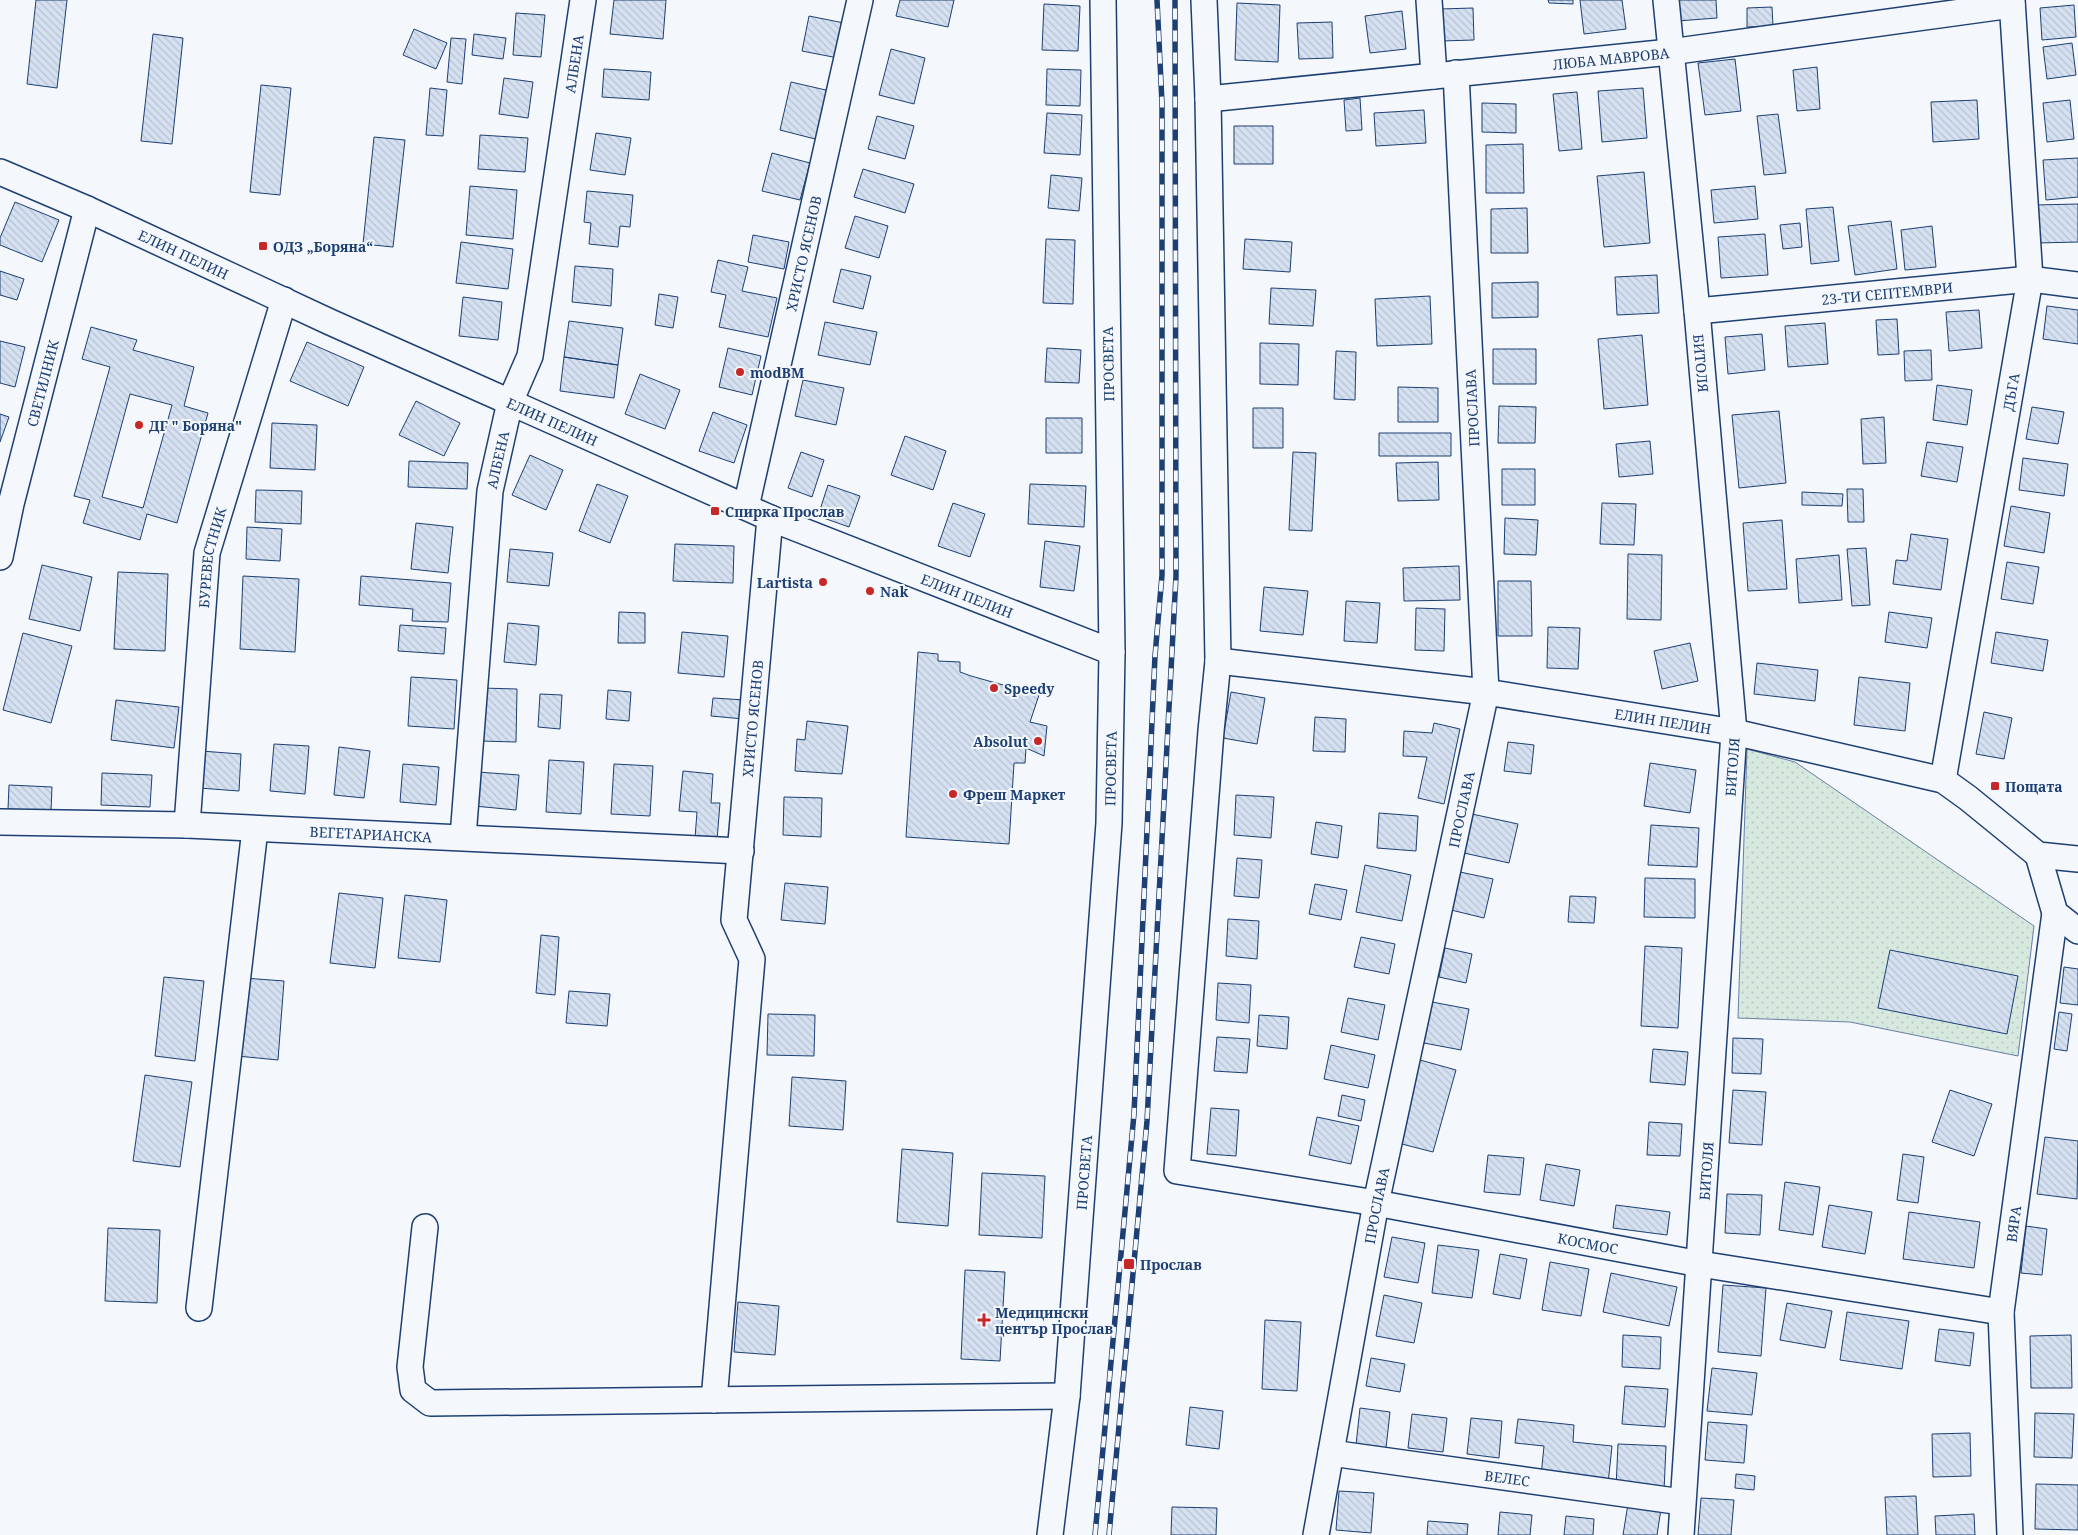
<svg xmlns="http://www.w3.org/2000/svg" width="2078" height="1535" font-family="'Noto Serif',serif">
  <defs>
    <pattern id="grass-dots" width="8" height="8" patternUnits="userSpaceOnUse" patternTransform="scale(1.25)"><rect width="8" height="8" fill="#d7e8df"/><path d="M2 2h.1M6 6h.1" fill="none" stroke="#b8c8c3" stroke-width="1.8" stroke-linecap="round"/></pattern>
    <pattern id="building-back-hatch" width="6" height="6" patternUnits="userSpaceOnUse" patternTransform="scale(1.25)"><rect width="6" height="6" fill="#d5e0f0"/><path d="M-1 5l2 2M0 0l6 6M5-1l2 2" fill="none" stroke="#b6c1d1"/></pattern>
  </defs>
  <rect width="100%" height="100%" fill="#f4f7fb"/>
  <!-- grass -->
  <path fill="url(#grass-dots)" stroke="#687fa3" d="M1747,749l48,13 239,164 -16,130 -168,-34 -112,-4z"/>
  <!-- building -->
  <path fill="url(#building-back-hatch)" stroke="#1d3f73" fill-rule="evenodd" d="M36,0h31l-10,88 -30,-4z
    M614,0h52l-3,39 -53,-5z
    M900,0h54l-6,27 -52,-11z
    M1548,0h25v4l-24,-1z
    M1580,0h42l4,29 -42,5z
    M1676,0h40l1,18 -40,3z
    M1237,3l43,2 -2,57 -43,-2z
    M1044,4l36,2 -2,45 -36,-1z
    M2074,5l2,32 -34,3 -2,-32z
    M1772,7l1,19 -26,1v-19z
    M1473,8l1,32 -33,1 -1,-32z
    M1402,11l4,38 -36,4 -5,-37z
    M516,13l29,2 -4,42 -28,-2z
    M809,16l35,7 -6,35 -36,-7z
    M1332,22l1,36 -34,1 -2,-36z
    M414,29l33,14 -11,26 -33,-14z
    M153,34l30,4 -11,106 -31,-3z
    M474,34l32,4 -3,21 -31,-4z
    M451,38l15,1 -4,45 -15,-2z
    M2072,43l4,32 -29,4 -4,-32z
    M891,49l34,9 -11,46 -35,-9z
    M1735,59l6,52 -36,4 -7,-52z
    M1817,67l3,42 -23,2 -4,-41z
    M604,69l47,3 -2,28 -47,-3z
    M1047,69l34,1 -1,36 -34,-1z
    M504,78l29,4 -5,36 -29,-4z
    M791,82l39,9 -11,49 -39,-10z
    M261,85l30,3 -11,107 -30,-3z
    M430,88l17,2 -4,46 -17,-1z
    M1643,88l4,50 -45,4 -4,-51z
    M1577,92l5,57 -23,2 -6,-57z
    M1360,98l2,32 -16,1 -2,-31z
    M1977,100l2,39 -46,3 -2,-40z
    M2070,100l4,39 -27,3 -4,-39z
    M1482,103l34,1v29l-34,-1z
    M1424,110l2,33 -50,3 -2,-33z
    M1047,113l35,2 -2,40 -36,-2z
    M1778,114l8,59 -22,2 -7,-59z
    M877,116l37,10 -9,33 -37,-10z
    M1234,126h39v38h-39z
    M596,133l35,5 -6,37 -35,-5z
    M480,135l48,3 -3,34 -47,-3z
    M374,137l31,3 -12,107 -30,-3z
    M1523,144l1,49h-38v-48z
    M772,153l38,10 -10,37 -38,-9z
    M2078,158v39l-32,3 -3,-40z
    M863,169l51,15 -9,29 -51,-16z
    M1644,172l6,71 -46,4 -7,-71z
    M1051,175l31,3 -3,33 -31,-3z
    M470,186l47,4 -4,49 -47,-4z
    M1755,186l3,33 -44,4 -3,-33z
    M587,191l46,4 -3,32 -10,-1 -2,21 -29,-3 2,-21 -7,-1z
    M15,202l44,18 -17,42 -42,-17v-7z
    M2078,204v38l-41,1 -2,-38z
    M1833,207l6,54 -28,3 -5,-55z
    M1527,208l1,45h-37v-44z
    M855,216l33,10 -9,32 -34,-10z
    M1891,221l6,48 -42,6 -7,-49z
    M1800,223l2,24 -19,2 -3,-24z
    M1932,226l4,41 -31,3 -4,-40z
    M1765,234l3,41 -47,3 -3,-41z
    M753,235l36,7 -5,27 -36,-7z
    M1046,239l29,1 -2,64 -30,-1z
    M1245,239l47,3 -2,30 -47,-3z
    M461,242l52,7 -5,40 -52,-6z
    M718,260l30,7 -6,24 35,7 -9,39 -49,-10 7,-32 -15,-3z
    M575,266l38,3 -2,37 -39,-4z
    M841,269l30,7 -8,33 -30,-7z
    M0,271l24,8 -7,21 -17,-5z
    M1657,275l2,38 -42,2 -2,-38z
    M1538,282v35l-46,1v-35z
    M1271,288l45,2 -3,36 -44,-2z
    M659,294l19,3 -5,31 -18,-3z
    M1430,296l2,48 -55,2 -2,-47z
    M463,297l39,5 -4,38 -39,-4z
    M2047,306l31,4v34l-35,-5z
    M1979,310l3,38 -33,3 -3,-39z
    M1897,319l2,35 -21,1 -2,-35z
    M569,321l54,7 -5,37 -54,-8z
    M825,322l52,10 -7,33 -52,-10z
    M1825,323l3,41 -40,3 -3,-41z
    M91,327l46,13 -4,10 61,17 -10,39 24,7 -31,110 -30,-9 -7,26 -57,-17 7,-23 -16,-4 36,-129 -28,-8zM130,394l42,11 -29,103 -41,-11z
    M1762,334l3,36 -37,4 -3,-37z
    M1642,335l6,70 -44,4 -6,-70z
    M0,341l25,6 -10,40 -15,-4z
    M307,342l57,25 -16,39 -58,-25z
    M1260,343l39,1 -1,41 -38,-1z
    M728,348l33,8 -9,39 -33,-8z
    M1047,348l34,2 -2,33 -34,-1z
    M1493,349h43v35h-43z
    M1931,350l1,30 -27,1 -1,-30z
    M1336,351l20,1 -1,48 -21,-1z
    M564,357l54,8 -4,33 -54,-7z
    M640,374l40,16 -15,39 -40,-15z
    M803,380l41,8 -8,37 -41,-9z
    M1937,385l35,5 -5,35 -34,-5z
    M1398,387l40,1v34h-40z
    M416,401l44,22 -16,33 -45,-21z
    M1499,406l37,1 -1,36h-37z
    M2032,407l32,5 -6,32 -32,-5z
    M1253,408h30v40h-30z
    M1779,411l7,72 -47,5 -7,-73z
    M713,412l34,13 -13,38 -35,-12z
    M0,414l9,3 -9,25z
    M1884,417l2,46 -23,1 -2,-45z
    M1046,418h36v35h-36z
    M272,423l45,2 -2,45 -45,-2z
    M1379,433h72v23h-72z
    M905,436l41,15 -13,39 -42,-15z
    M1650,441l3,33 -34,3 -3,-33z
    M1927,442l36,5 -6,35 -36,-6z
    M801,452l23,8 -12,37 -24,-9z
    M1293,452l23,1 -4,78 -23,-1z
    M530,455l33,15 -17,40 -34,-15z
    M2023,458l45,6 -4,32 -45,-6z
    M409,461l59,2 -1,26 -59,-2z
    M1438,462l1,38 -41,1 -2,-38z
    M1502,469h33v36h-33z
    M597,484l31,12 -18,47 -31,-12z
    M1030,484l56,2 -2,41 -56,-3z
    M828,485l32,11 -11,31 -31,-11z
    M1847,489h16l1,33h-16z
    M256,490l46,1 -1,33 -46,-2z
    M1802,492l41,2 -1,12 -40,-1z
    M953,503l32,11 -15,43 -32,-11z
    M1602,503l34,1 -2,41 -34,-1z
    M2011,506l39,7 -6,40 -40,-7z
    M1505,518l33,2 -2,35 -32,-1z
    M1782,520l5,69 -39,2 -5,-68z
    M416,523l37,4 -5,46 -37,-4z
    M247,527l35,2 -2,32 -34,-2z
    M1911,534l37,5 -7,51 -48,-6 3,-24 11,1z
    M1045,541l35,5 -6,45 -34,-4z
    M675,544l59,2 -1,37 -60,-2z
    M1866,548l4,57 -18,1 -5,-57z
    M510,549l43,4 -4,33 -42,-4z
    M1628,554l34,1 -1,65 -34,-1z
    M1839,555l3,45 -43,3 -3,-44z
    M2007,562l32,5 -6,37 -32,-5z
    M42,565l50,12 -12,54 -51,-12z
    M1459,566l1,34 -56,1 -1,-33z
    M118,572l50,2 -3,77 -51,-2z
    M243,576l56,3 -4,73 -55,-3z
    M361,576l90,7 -3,39 -36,-1 1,-12 -54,-4z
    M1498,581h33l1,55h-34z
    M1264,587l44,4 -5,44 -43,-4z
    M1346,601l34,2 -3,40 -33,-2z
    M1416,608l29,1 -1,42 -29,-1z
    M619,612l26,1v30h-27z
    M1889,612l43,6 -5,30 -42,-6z
    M508,623l31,3 -3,39 -32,-3z
    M400,625l46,3 -2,26 -46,-3z
    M1548,627l32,1 -2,41 -31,-1z
    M682,632l46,4 -4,41 -46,-4z
    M1996,632l52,8 -5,31 -52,-8z
    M23,633l49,13 -21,77 -48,-13z
    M1690,643l8,38 -36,8 -8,-38z
    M918,652l20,2v7l22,1v10l11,4 68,19 -9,27 17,4 -3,30 -18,-8 -1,15h-11l-5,81 -103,-7z
    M1757,663l61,7 -3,31 -61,-7z
    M411,677l46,3 -3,49 -46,-3z
    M1859,677l51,6 -5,48 -51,-6z
    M481,688l36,1 -1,53 -36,-1z
    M608,690l23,2 -2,29 -23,-2z
    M1231,692l34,6 -8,46 -34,-6z
    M540,694l22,1 -2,34 -22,-2z
    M713,698l32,2 -1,19 -33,-3z
    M116,700l63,7 -5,41 -63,-8z
    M1984,712l28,6 -8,41 -28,-5z
    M1315,717l31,2 -1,33 -32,-1z
    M807,721l41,5 -6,48 -47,-3 2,-32 8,1z
    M1434,723l26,6 -16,75 -26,-6 9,-41 -24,-1 1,-25 28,2z
    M1508,742l26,3 -3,29 -27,-3z
    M274,744l35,2 -4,48 -35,-3z
    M339,747l31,4 -6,47 -30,-3z
    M201,751l40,3 -2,37 -40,-3z
    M549,760l35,2 -3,52 -35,-2z
    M1650,763l46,7 -6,43 -46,-7z
    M403,764l36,3 -3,38 -36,-3z
    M614,764l39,2 -3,50 -39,-2z
    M683,771l30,3 -2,29h9l-3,37 -22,-2 2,-26 -18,-1z
    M477,772l42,3 -3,35 -42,-4z
    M102,773l50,2 -2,32 -49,-2z
    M9,785l43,2 -1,24 -43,-2z
    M1236,795l38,2 -3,41 -37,-3z
    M784,797l38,1 -1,39 -38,-2z
    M1379,813l39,3 -2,35 -39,-3z
    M1472,814l46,10 -9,39 -45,-10z
    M1316,822l26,4 -4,32 -27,-4z
    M1651,825l48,3 -2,39 -49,-2z
    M1237,858l25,2 -3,38 -25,-2z
    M1365,865l46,10 -9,46 -46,-9z
    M1460,872l33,7 -9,39 -33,-8z
    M1645,878l50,1v39l-51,-1z
    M785,883l43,4 -3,37 -44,-4z
    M1315,884l32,6 -6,30 -32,-6z
    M339,893l44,5 -8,70 -45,-5z
    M405,895l42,5 -7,62 -42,-4z
    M1570,896l26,1 -2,26 -26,-1z
    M1228,919l31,2 -2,38 -31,-3z
    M541,935l18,2 -4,58 -19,-2z
    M1361,937l34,7 -6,30 -35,-7z
    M1645,946l37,2 -4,80 -37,-2z
    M1445,948l27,6 -6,29 -27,-6z
    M1890,950l128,26 -11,58 -129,-26z
    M2064,967l14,2v36l-18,-2z
    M164,977l40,4 -9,80 -40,-5z
    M244,978l40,3 -6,79 -41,-4z
    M1218,983l33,2 -2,38 -33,-3z
    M569,991l41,3 -3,32 -41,-3z
    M1348,998l37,7 -7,35 -37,-8z
    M1432,1002l37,7 -8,41 -37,-7z
    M2059,1012l13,2 -5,37 -13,-2z
    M768,1014l47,1 -1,41 -47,-1z
    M1259,1015l30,2 -2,32 -30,-3z
    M1217,1037l33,2 -3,34 -33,-2z
    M1733,1038l30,1 -2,35 -29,-1z
    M1331,1045l44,10 -7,33 -44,-9z
    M1653,1049l35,3 -3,33 -35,-3z
    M1420,1060l36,10 -23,82 -35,-9z
    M145,1075l47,7 -12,85 -47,-6z
    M792,1077l54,4 -3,49 -54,-4z
    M1733,1090l33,2 -4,53 -33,-2z
    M1950,1090l42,14 -18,52 -42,-14z
    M1342,1095l23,5 -4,21 -23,-5z
    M1211,1108l28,2 -3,46 -29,-2z
    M1317,1117l42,9 -8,38 -42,-9z
    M1649,1122l33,2 -2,32 -33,-1z
    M2045,1137l33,4 -1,58 -40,-5z
    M902,1149l51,4 -5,73 -51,-4z
    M1903,1154l21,3 -6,46 -21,-3z
    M1488,1155l36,3 -4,37 -36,-3z
    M1546,1164l34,6 -6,36 -34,-6z
    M982,1173l63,3 -3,62 -63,-3z
    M1785,1182l35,5 -7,48 -34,-5z
    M1727,1194l35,1 -2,40 -35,-2z
    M1616,1205l54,7 -3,23 -54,-7z
    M1829,1205l43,7 -7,42 -43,-7z
    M1909,1212l71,10 -6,46 -71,-9z
    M2026,1226l21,3 -5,46 -21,-2z
    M108,1228l52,2 -3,73 -52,-2z
    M1392,1237l33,6 -7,40 -34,-6z
    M1438,1245l41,5 -7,48 -40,-5z
    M1500,1254l27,5 -7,40 -27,-5z
    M1550,1262l39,7 -8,47 -39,-6z
    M965,1270l40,2 -5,89 -39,-2z
    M1611,1273l66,14 -8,39 -66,-14z
    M1723,1285l43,3 -5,68 -43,-4z
    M1384,1295l38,8 -8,40 -38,-7z
    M738,1302l41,4 -4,49 -41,-3z
    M1787,1303l45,8 -7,37 -45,-8z
    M1847,1312l62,9 -7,48 -62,-9z
    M1265,1320l36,2 -4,69 -35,-2z
    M1939,1329l35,4 -4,33 -35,-5z
    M1623,1335l38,2 -1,32 -38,-2z
    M2071,1335l1,53h-41l-1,-52z
    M1371,1358l34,6 -5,28 -34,-6z
    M1712,1368l45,5 -5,42 -45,-4z
    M1625,1386l43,3 -3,38 -43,-3z
    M1190,1407l33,4 -4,38 -33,-4z
    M1360,1408l30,4 -4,36 -30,-3z
    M2035,1413l39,1 -2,44 -38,-1z
    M1412,1414l35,4 -4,34 -35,-4z
    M1471,1418l31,3 -3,37 -32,-4z
    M1518,1419l56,6 -1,17 39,4 -4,38 -67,-8 3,-30 -29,-3z
    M1708,1422l39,3 -3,38 -39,-3z
    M1970,1433l1,43 -38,1 -1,-43z
    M1618,1444l48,2 -2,45 -48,-3z
    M1736,1474l19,2 -1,14 -19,-2z
    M2036,1484l42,1v45l-43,-1z
    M1339,1491l35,2 -3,40 -35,-3z
    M1916,1496l2,39h-31l-2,-38z
    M1701,1498l33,2 -3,35h-33z
    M1628,1504l33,5 -4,26h-34z
    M1172,1507l45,1 -1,27h-45z
    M1500,1512l32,3 -2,20h-32z
    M1974,1514l1,21h-39l-1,-19z
    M1566,1516l28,3 -1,16h-29z
    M1428,1521l40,3 -1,11h-40z"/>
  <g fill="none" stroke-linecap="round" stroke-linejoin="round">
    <!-- minor casing -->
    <g stroke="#1d3f73" stroke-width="28">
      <g id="minor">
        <path id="s1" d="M1204,0l4,99 10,562 -7,70 -34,440 199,32 324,61 301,48"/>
        <path d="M1429,0l5,76"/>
        <path id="s2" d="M1666,0l31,311 37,421 -53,803"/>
        <path id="s3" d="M1208,99l462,-47 342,-47"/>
        <path id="s4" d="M0,172l87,37 243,113 440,196 342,134"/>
        <path id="s5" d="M1697,311l333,-32 48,6"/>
        <path id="s6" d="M746,507l114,-507"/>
        <path id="s7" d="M0,557l11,-53 76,-295"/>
        <path id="s8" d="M1218,661l268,31 248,40 209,48 25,18 70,57 40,4"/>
        <path id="s9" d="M1943,780l87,-501 -18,-279"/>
        <path id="s10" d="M0,822l187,3 554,26"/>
        <path id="s11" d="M187,825l20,-272 77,-253"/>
        <path id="s12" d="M463,837l27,-346 20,-89 20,-46 53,-356"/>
        <path d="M2038,855l17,58 23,18"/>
        <path d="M425,1227l-15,140 3,23 17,13 637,-7"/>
        <path d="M199,1308l56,-479"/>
        <path id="s13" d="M714,1400l38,-441 -18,-39 36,-402"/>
        <path id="s14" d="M1331,1453l351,49"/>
        <path id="s15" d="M1050,1535l17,-139 42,-573 3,-171 -9,-652"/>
        <path id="s16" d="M1316,1535l60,-332 110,-511 -30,-619"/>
        <path id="s17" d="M2010,1535l-9,-223 54,-399"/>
      </g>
    </g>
    <!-- minor -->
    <use href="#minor" stroke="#f4f7fb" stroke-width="25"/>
    <!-- rail casing -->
    <g stroke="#1d3f73" stroke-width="5.5">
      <path id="rail" d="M1095,1535l39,-421 21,-458 7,-81v-472l-5,-103
        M1109,1535l38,-414 29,-545 -1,-576"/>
    </g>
    <!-- rail -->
    <use href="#rail" stroke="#f4f7fb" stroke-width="4" stroke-dasharray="11" stroke-linecap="butt"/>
  </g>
  <!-- markers -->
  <g fill="#c62828" stroke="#f4f7fb" stroke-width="2">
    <rect x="258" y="241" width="10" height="10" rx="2.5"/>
    <circle cx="740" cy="372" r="5"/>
    <circle cx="139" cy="425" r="5"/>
    <rect x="710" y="506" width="10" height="10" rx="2.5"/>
    <circle cx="823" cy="582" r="5"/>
    <circle cx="870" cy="591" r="5"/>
    <circle cx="994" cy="688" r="5"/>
    <circle cx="1038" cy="741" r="5"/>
    <rect x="1990" y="781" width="10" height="10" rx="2.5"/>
    <circle cx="953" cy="794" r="5"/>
    <rect x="1123" y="1258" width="12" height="12" rx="2.5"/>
    <path d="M981.5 1312.5h5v5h5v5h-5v5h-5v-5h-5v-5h5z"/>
  </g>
  <g text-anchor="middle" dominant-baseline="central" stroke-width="4" stroke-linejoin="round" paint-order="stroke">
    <!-- street labels -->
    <g font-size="14" fill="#1d3f73" stroke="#f4f7fb">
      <text stroke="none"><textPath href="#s3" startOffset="405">ЛЮБА МАВРОВА</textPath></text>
      <text stroke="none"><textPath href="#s12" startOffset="784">АЛБЕНА</textPath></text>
      <text stroke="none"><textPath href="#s6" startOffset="260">ХРИСТО ЯСЕНОВ</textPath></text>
      <text stroke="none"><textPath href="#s4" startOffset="201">ЕЛИН ПЕЛИН</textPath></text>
      <text stroke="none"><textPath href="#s5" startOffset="191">23-ТИ СЕПТЕМВРИ</textPath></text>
      <text stroke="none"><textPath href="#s2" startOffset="365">БИТОЛЯ</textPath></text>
      <text transform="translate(1108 364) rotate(-91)">ПРОСВЕТА</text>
      <text stroke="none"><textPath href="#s7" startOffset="179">СВЕТИЛНИК</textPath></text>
      <text stroke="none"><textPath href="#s9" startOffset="394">ДЪГА</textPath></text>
      <text transform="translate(1472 408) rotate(-93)">ПРОСЛАВА</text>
      <text stroke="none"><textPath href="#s4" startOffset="606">ЕЛИН ПЕЛИН</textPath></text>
      <text stroke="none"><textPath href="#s12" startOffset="379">АЛБЕНА</textPath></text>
      <text stroke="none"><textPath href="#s11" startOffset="269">БУРЕВЕСТНИК</textPath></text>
      <text stroke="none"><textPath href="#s4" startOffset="1056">ЕЛИН ПЕЛИН</textPath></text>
      <text stroke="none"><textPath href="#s13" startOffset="688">ХРИСТО ЯСЕНОВ</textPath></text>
      <text stroke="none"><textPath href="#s8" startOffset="449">ЕЛИН ПЕЛИН</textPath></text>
      <text transform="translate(1732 767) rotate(-86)">БИТОЛЯ</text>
      <text stroke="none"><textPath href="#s15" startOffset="769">ПРОСВЕТА</textPath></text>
      <text stroke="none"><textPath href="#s16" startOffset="740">ПРОСЛАВА</textPath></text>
      <text stroke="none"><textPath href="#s10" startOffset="371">ВЕГЕТАРИАНСКА</textPath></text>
      <text transform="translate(1706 1171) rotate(-86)">БИТОЛЯ</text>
      <text stroke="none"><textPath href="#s15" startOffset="364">ПРОСВЕТА</textPath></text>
      <text stroke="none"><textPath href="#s16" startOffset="335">ПРОСЛАВА</textPath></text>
      <text stroke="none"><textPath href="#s17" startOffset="312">ВЯРА</textPath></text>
      <text stroke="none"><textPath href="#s1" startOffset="1590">КОСМОС</textPath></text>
      <text stroke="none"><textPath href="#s14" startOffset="178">ВЕЛЕС</textPath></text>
    </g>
    <!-- poi labels -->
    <g font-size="14" font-weight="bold" fill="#1d3f73" stroke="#f4f7fb" text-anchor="start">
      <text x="273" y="246">ОДЗ „Боряна“</text>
      <text x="750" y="372">modBM</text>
      <text x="149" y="425">ДГ " Боряна"</text>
      <text x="725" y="511">Спирка Прослав</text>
      <text x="813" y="582" text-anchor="end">Lartista</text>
      <text x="880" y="591">Nak</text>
      <text x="1004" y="688">Speedy</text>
      <text x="1028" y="741" text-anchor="end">Absolut</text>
      <text x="2005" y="786">Пощата</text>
      <text x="963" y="794">Фреш Маркет</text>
      <text x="1140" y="1264">Прослав</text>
      <text x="995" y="1312">Медицински<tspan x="995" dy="16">център Прослав</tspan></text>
    </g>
  </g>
</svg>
